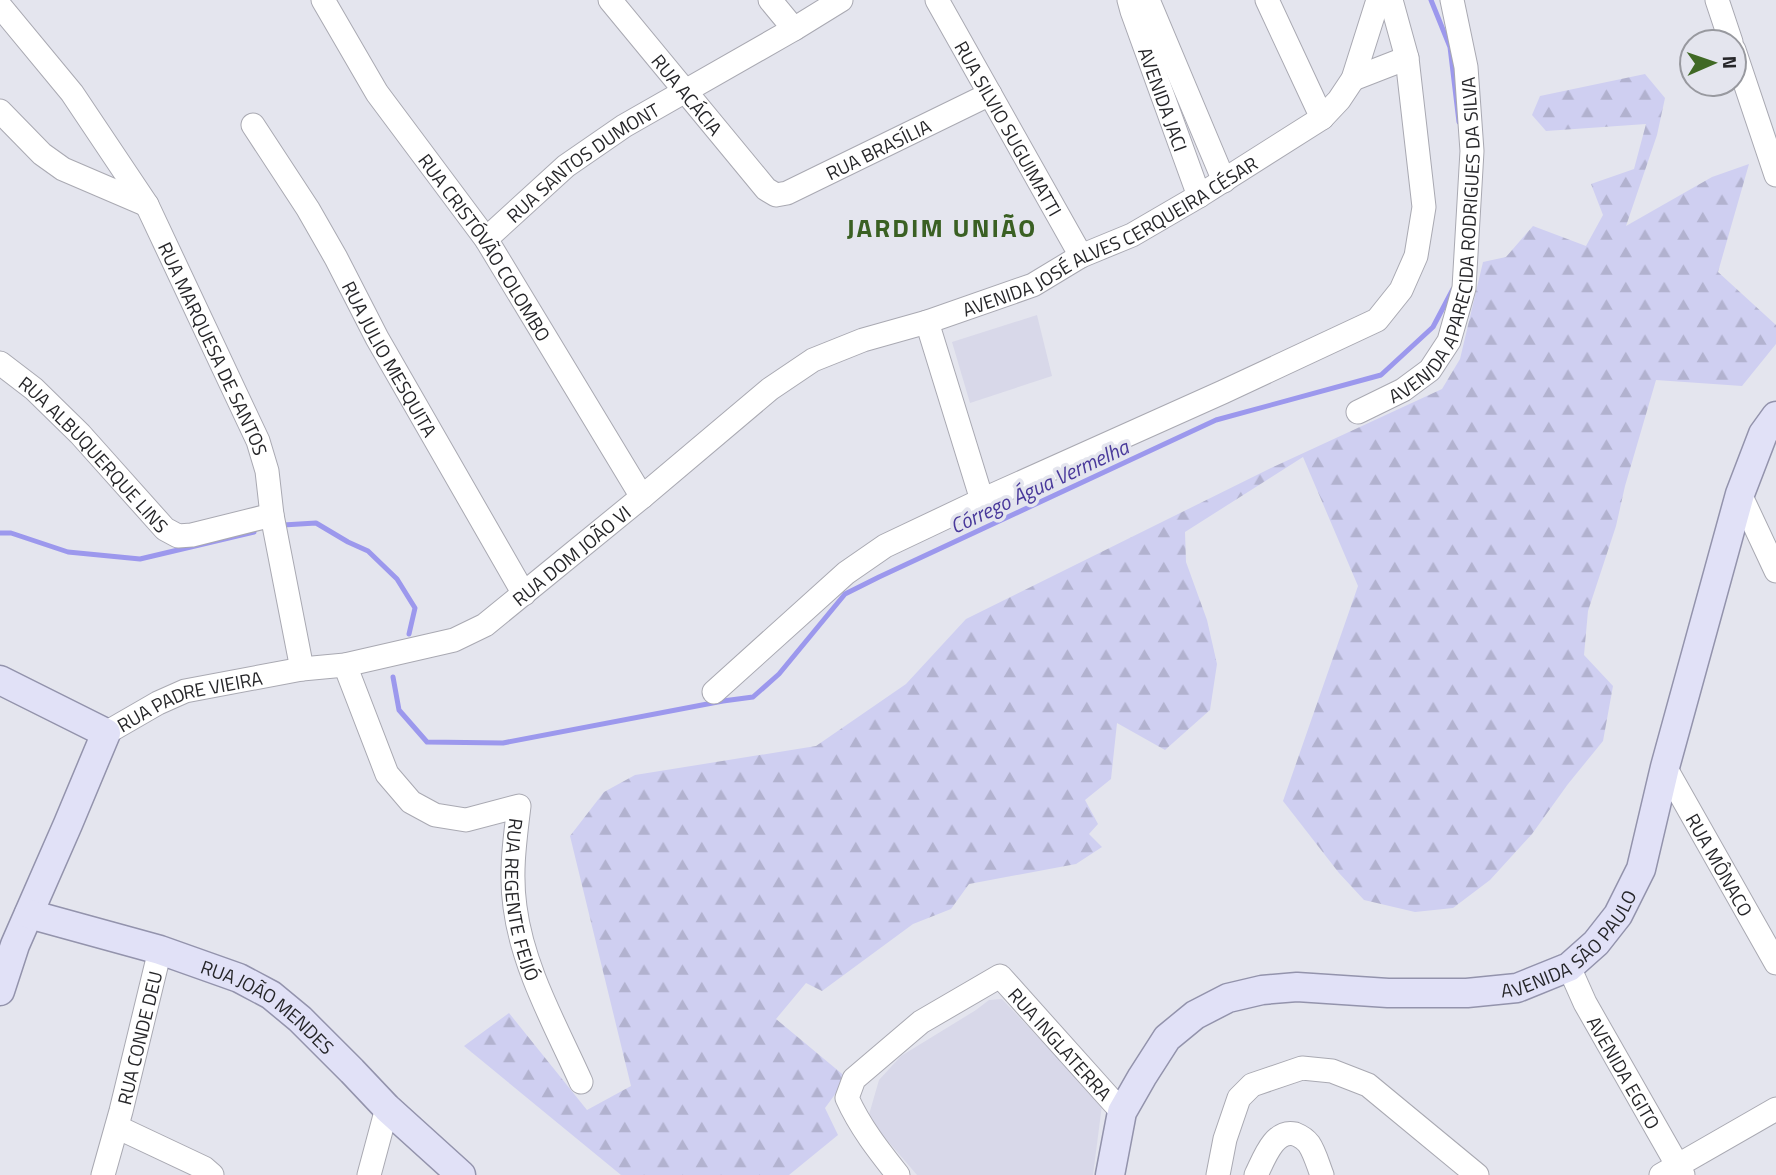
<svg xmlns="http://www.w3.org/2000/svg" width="1776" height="1175" font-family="'Titillium Web',sans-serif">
  <defs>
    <pattern id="forest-firs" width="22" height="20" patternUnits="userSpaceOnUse" patternTransform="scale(1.75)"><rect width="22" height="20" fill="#cfcff1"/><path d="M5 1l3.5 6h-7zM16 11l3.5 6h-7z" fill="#b2b2cf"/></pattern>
  </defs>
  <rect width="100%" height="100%" fill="#e4e5ee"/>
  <!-- built -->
  <path fill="#d8d8e9" d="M1037,315l15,61 -82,27 -18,-61z
    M1002,999l100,106 -9,70h-176l-49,-57 11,-38 22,-24 75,-46 13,-10z"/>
  <!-- forest -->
  <path fill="url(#forest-firs)" d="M1645,74l20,24 -8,37 -31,91 86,-49 37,-13 -31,108 58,53v19l-34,42 -86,-6 -31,106 -9,40 -28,85 -4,44 29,31 -10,55 -35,43 -36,50 -42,46 -37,28 -38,4 -51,-12 -25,-27 -56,-72 75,-215 -55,-129 -118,75 1,30 21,58 10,44 -7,46 -45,40 -48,-27 -6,56 -26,21 13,24 -9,10 13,13 -26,17 -107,20 -18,25 -38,15 -91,67 -16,-8 -30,36 71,59 -22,30 13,27 -49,40h-168l-157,-129 45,-33 78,97 44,-24 -61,-250 34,-44 31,-17 181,-29 90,-62 60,-65 305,-151 171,-79 18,-30 23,-97 23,-5 27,-31 53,20 17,-31 -12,-31 43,-15 12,-45 -100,7 -14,-16 8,-19z"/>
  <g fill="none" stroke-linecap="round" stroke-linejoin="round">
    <!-- stream -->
    <path stroke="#9c98ed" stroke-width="5" d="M1431,0l19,47 9,75
      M283,525l33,-2 32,19 20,9 29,28 18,29 -6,26
      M0,533h11l57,19 72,7 114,-27
      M393,677l6,33 28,32 76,1 220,-42 30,-4 26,-23 66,-80 34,-17 337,-157 165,-45 52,-48 20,-38"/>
    <!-- minor casing -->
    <g stroke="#a9a9b2" stroke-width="25">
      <g id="minor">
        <path id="s1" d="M323,0l54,93 109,146 156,258"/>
        <path id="s2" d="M610,0l156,189 10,6 11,-2 203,-99"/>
        <path d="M770,0l24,29"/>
        <path id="s3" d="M937,0l144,256"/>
        <path id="s4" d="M1129,0l3,11 67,185"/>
        <path d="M1148,0l76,181"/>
        <path d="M1267,0l55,118"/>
        <path d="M1717,0l14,42"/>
        <path id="s5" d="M0,6l72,87 75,112 111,236 9,30 5,44 30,154"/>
        <path d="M1734,50l42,125"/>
        <path d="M1353,79l54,-21"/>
        <path d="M0,111l42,43 21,15 84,36"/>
        <path id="s6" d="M253,125l55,84 28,49 41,80 147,256"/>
        <path id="s7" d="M486,239l80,-73 58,-40 170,-97 47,-29"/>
        <path d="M927,322l55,178"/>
        <path id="s8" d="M0,363l34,26 46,45 85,95 13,7 14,-1 80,-20"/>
        <path id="s9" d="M1358,412l45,-22 27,-20 19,-29 15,-53 8,-137 -6,-84 -14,-67"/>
        <path d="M1740,494l36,77"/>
        <path id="s10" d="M345,665l42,109 24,28 24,13 31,5 53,-14c-4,33 -9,67 -4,101 8,62 41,119 66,175"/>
        <path d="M714,692l132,-119 39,-27 97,-46 241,-108 154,-72 24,-30 15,-34 8,-49 -17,-149 -16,-58"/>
        <path id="s11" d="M106,733l52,-30 27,-12 117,-22 43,-4 109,-25 31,-15 157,-128 128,-108 43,-29 50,-20 64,-18 106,-37 48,-29 51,-21 67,-39 123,-78 17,-18 14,-21 25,-79"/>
        <path id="s12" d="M1665,767l111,196"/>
        <path id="s13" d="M1569,967l16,36 98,172"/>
        <path d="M117,1127l87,41 8,7"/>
        <path id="s14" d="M103,1175l18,-64 39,-161"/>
        <path d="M369,1175l18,-67"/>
        <path id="s15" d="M898,1175c-19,-24 -38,-48 -51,-77l7,-19 67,-57 79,-46 122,136"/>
        <path d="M1218,1175l7,-36 14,-41 13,-13 50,-17 30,3 36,14 109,90"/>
        <path d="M1256,1175c8,-16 18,-46 39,-41 5,2 11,6 14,10 6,9 9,21 13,31"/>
        <path d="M1661,1175l115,-66"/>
      </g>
    </g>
    <!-- major casing -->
    <g stroke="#9393ac" stroke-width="31">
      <g id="major">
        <path d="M0,680l106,53 -38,91 -53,121 -15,46"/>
        <path id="s16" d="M29,914l131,36 79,28 32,17 29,24 52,52 35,37 74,67"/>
        <path id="s17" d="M1110,1175l12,-63 20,-35 25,-39 28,-23 33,-17 34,-8 35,-3 91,6h79l50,-5 52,-21 27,-24 22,-28 23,-46 24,-102 75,-273 23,-60 13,-18"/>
      </g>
    </g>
    <!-- minor -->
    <use href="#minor" stroke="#fff" stroke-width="23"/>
    <!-- major -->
    <use href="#major" stroke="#e1e1f7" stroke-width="28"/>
  </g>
  <g text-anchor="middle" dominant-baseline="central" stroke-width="7" stroke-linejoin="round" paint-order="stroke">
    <!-- street labels -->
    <g font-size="19" fill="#262629" stroke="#e4e5ee">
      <text stroke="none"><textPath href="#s2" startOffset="122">RUA ACÁCIA</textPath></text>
      <text stroke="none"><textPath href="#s4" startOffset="105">AVENIDA JACI</textPath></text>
      <text stroke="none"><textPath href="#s3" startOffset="147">RUA SILVIO SUGUIMATTI</textPath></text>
      <text stroke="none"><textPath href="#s2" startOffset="369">RUA BRASÍLIA</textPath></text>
      <text stroke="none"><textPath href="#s7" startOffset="124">RUA SANTOS DUMONT</textPath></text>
      <text stroke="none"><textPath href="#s9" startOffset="210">AVENIDA APARECIDA RODRIGUES DA SILVA</textPath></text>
      <text stroke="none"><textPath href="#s11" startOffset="1143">AVENIDA JOSÉ ALVES CERQUEIRA CÉSAR</textPath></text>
      <text stroke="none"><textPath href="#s1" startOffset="296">RUA CRISTÓVÃO COLOMBO</textPath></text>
      <text stroke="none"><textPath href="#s5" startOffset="406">RUA MARQUESA DE SANTOS</textPath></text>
      <text stroke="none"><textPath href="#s6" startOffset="271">RUA JULIO MESQUITA</textPath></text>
      <text stroke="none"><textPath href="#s8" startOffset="131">RUA ALBUQUERQUE LINS</textPath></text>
      <text stroke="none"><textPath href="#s11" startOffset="509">RUA DOM JOÃO VI</textPath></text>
      <text stroke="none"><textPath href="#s11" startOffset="91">RUA PADRE VIEIRA</textPath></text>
      <text stroke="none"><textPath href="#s12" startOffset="112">RUA MÔNACO</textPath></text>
      <text stroke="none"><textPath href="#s10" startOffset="362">RUA REGENTE FEIJÓ</textPath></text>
      <text stroke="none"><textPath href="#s17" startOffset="584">AVENIDA SÃO PAULO</textPath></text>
      <text stroke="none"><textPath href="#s16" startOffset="259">RUA JOÃO MENDES</textPath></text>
      <text stroke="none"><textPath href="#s14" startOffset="142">RUA CONDE DEU</textPath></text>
      <text stroke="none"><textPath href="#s15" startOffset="383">RUA INGLATERRA</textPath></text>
      <text stroke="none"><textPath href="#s13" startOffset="119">AVENIDA EGITO</textPath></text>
    </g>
    <!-- water labels -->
    <g font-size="21" font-style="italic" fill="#49399b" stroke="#e4e5ee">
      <text transform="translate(1039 486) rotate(-25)">Córrego Água Vermelha</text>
    </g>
    <!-- district labels -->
    <g font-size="26" font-weight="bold" letter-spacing="2" fill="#3a6023" stroke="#e4e5ee">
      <text x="942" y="227">JARDIM UNIÃO</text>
    </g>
  </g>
  <!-- north arrow -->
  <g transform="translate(1713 63) rotate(88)"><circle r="33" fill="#e4e5ee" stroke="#98999f" stroke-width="2"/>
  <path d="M0-5L12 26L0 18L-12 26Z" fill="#406925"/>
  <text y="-10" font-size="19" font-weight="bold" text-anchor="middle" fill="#262629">N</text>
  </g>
</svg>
